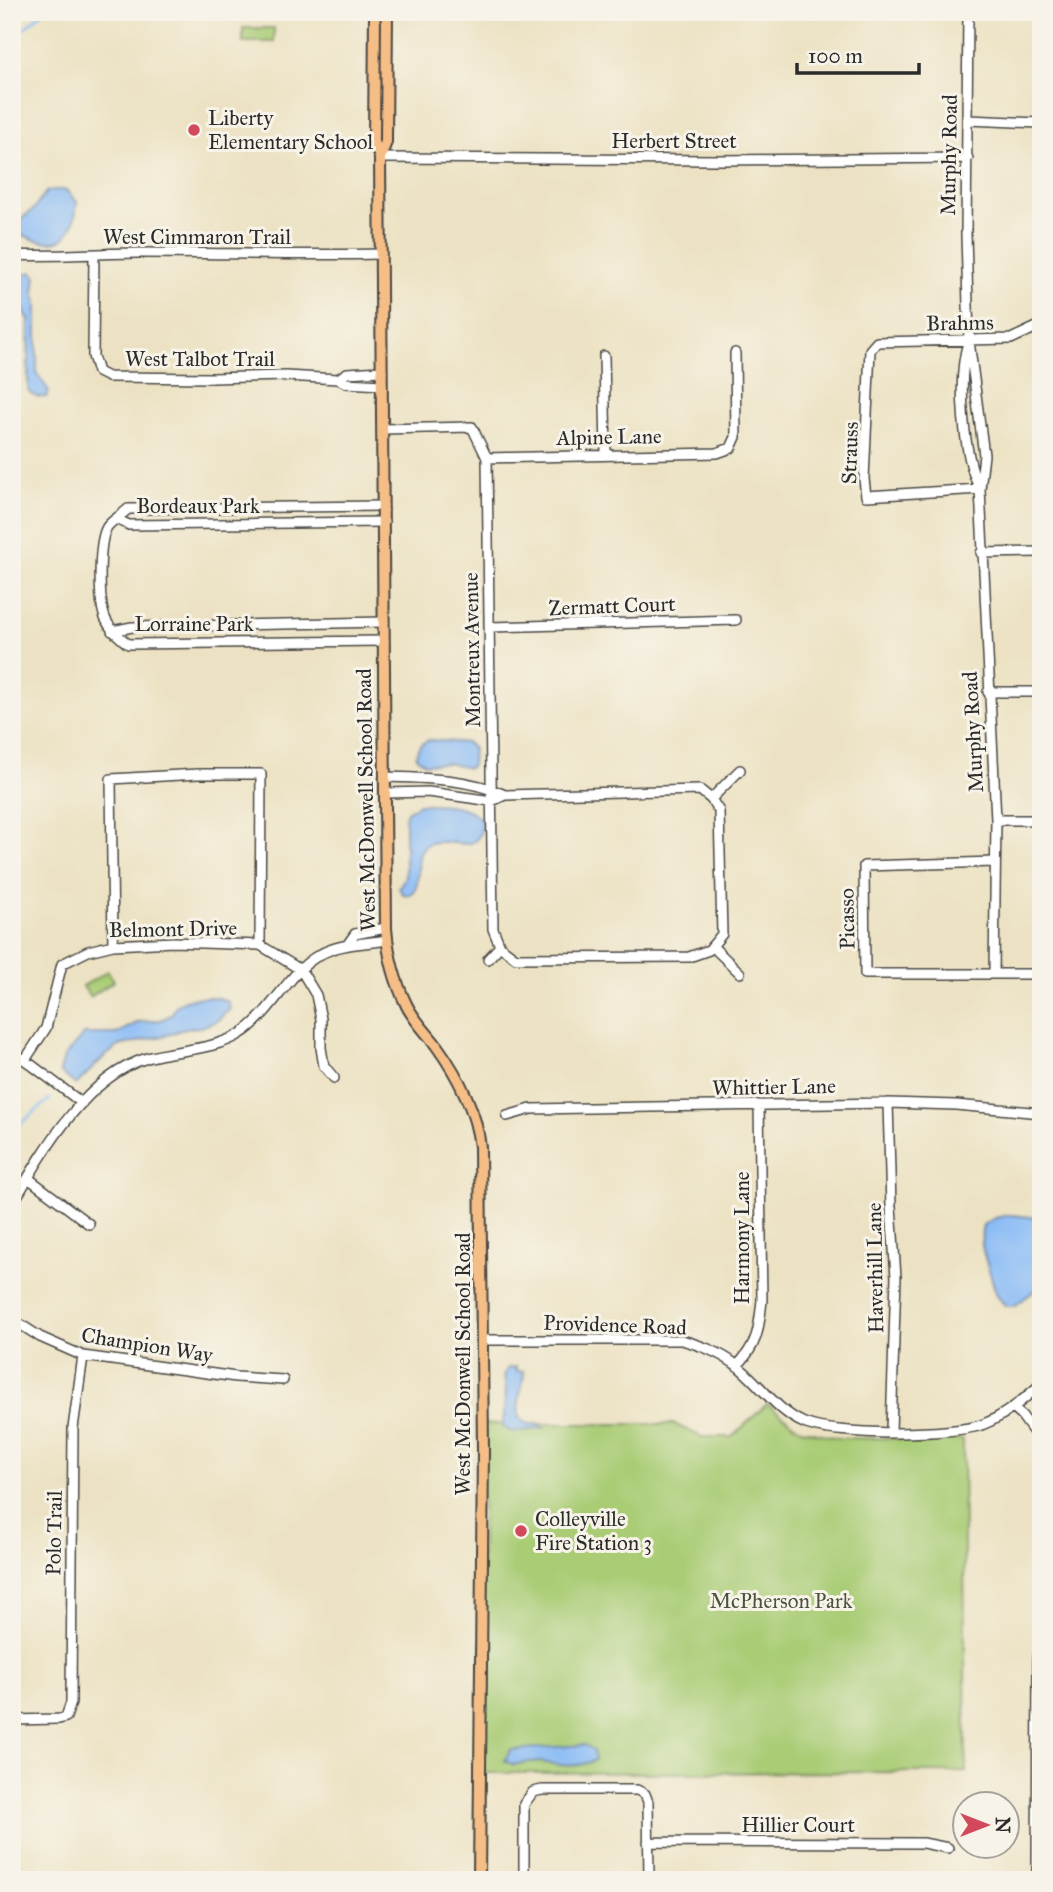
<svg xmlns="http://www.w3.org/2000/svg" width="1053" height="1892" font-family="'IM FELL Great Primer',serif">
  <rect width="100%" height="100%" fill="#f7f3e8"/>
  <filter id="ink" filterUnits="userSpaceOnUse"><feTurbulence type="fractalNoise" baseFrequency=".0143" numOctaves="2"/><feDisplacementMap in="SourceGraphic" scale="14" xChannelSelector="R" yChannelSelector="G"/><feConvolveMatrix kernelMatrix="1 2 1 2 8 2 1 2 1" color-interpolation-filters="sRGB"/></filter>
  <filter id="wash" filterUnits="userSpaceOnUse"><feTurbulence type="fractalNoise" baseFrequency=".00686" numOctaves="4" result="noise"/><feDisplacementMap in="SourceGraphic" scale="28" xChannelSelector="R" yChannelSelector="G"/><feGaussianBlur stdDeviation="1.57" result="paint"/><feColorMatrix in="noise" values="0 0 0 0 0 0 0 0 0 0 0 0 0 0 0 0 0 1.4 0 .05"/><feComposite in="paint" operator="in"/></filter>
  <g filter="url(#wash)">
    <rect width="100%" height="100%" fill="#ece2c3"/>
    <!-- green -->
    <path fill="#a9cc75" stroke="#6a7c50" stroke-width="2" d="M243,28h31v14h-31z
      M108,971l6,10 -24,16 -7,-11z
      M767,1404l34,25 38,9 124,1 3,333 -486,1 3,-349h191l28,13h30z"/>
    <!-- water -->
    <path fill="#89bbf6" stroke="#5a7390" stroke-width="2" d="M54,190h12l11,12c-3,40 -20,49 -56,32l-1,-14 14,-11 12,-17z
      M32,272l4,5 -2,16 3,9v72l12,17 -3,6c-9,1 -13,-1 -18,-7l1,-71 -9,-13 -1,-31z
      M430,740l37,3 6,6 -1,16 -4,3 -21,-5 -21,1 -10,-7c1,-10 5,-14 14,-17z
      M419,804c20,0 52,-1 63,18 -2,38 -33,13 -54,22 -19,9 -1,41 -19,51l-6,-1 -4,-6 6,-11v-59l2,-6z
      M202,997h15l11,5 2,7 -13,12 -16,6 -16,1 -14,6 -52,12 -14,10 -29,29 -16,-13 4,-15 20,-23h32l23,-12 22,-2 10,-5 5,-9 9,-6z
      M1010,1215l31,3v68l-27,20h-8c-13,-13 -11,-19 -17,-36 -5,-16 -10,-27 -6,-45l12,-7z
      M516,1367v4l8,1c-1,16 -8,28 -5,45l6,6 13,2 6,3 -32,4 -9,-5 3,-34 -2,-18 4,-7z
      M585,1745l8,5 2,10c-33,15 -49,-6 -81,5l-9,-4 5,-11z"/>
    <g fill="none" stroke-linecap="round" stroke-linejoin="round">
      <!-- stream -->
      <path stroke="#89bbf6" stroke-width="2.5" d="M12,39l31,-27
        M12,1131l38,-32"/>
    </g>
  </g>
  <g filter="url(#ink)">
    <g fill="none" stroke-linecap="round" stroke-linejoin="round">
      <!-- minor casing -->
      <g stroke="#484642" stroke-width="12">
        <path id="minor" d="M968,12l-2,222 3,107 15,114 -4,34 16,331 -2,154
          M968,120l73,3
          M380,158l339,2 249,-2
          M12,255c43,2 85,-2 128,-2 81,0 161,3 241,1
          M94,255l-1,101 5,16 10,5 105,1 73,-2 52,3 8,4 36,2
          M968,343c-11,34 -5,111 11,144
          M604,356l2,98
          M338,379l9,-6 35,-2
          M382,429l90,-2 15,31 6,471 7,17
          M487,458l230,-5 14,-5 5,-11 -1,-84
          M980,489l-114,7 -2,-17 6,-129 7,-8 134,-3 30,-14
          M383,506l-255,3c-6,6 -16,11 -21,18 -9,15 -9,77 -1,93 5,11 14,17 22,24l256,-3
          M116,519l13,6 255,-3
          M981,553l60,-1
          M490,627l246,-7
          M112,631l20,-4 252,-5
          M988,692h53
          M385,793l43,-1 64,9 13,-6c-36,-17 -80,-17 -120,-18
          M711,799l29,-29
          M996,820h45
          M995,862l-131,4 1,108h176
          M348,944l7,-10 31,-6
          M113,945l-2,-166 87,-5h63l-1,171
          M500,946l16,12 173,-1 20,-7 13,-16 -3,-123 -8,-12 -11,-9 -195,5
          M712,946l28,27
          M488,959l12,-13
          M12,1054l13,6 57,43
          M25,1060l21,-32 16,-64 26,-13 25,-6 60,-3 87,3 41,25 15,25 5,24v29l3,18 10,12
          M888,1103l3,104 5,70 -5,154
          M507,1116l24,-7 357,-6 68,2 85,8
          M28,1178l61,46
          M12,1205c31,-53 73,-128 135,-147 31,-9 64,-7 93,-24 32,-20 47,-61 79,-79 21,-12 45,-11 68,-15
          M12,1319l28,18 43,19 153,21 47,3
          M482,1340h200c20,6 37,12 53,24 24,18 41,47 69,59 30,13 150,13 180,1 22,-9 39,-24 57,-40
          M737,1366c21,-22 22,-37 25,-66l-3,-195
          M1013,1408l9,8 19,26
          M12,1720l47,-1 7,-2 5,-14 2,-275 10,-72
          M648,1842l275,1 25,5
          M524,1880v-76l9,-12 9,-2h95l8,4 3,8 1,78
          M1037,1880l1,-221 3,-20"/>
      </g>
      <!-- major casing -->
      <g stroke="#484642" stroke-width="14">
        <path id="major" d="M375,12l-1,130 6,16
          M387,12l-1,130 -6,16 6,770c2,26 9,54 21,78 7,14 19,26 29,39 21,29 40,66 44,102l3,303 -4,430"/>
      </g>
      <!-- minor -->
      <use href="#minor" stroke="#fff" stroke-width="9"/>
      <!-- major -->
      <use href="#major" stroke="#f6be87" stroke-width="10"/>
    </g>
  </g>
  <!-- markers -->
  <g fill="#d1495b" stroke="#f7f3e8" stroke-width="2.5">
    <circle cx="194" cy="130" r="7"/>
    <circle cx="521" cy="1531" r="7"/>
  </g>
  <g text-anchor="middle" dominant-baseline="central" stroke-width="6" stroke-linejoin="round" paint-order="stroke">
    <!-- poi labels -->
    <g font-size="21" fill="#2b2b2b" stroke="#f7f3e8" text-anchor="start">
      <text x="208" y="118">Liberty<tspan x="208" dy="24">Elementary School</tspan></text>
      <text x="535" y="1519">Colleyville<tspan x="535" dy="24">Fire Station 3</tspan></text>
    </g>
    <!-- street labels -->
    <g font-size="21" fill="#2b2b2b" stroke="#f7f3e8">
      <text x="674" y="141">Herbert Street</text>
      <text transform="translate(949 155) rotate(-89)">Murphy Road</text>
      <text x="197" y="237">West Cimmaron Trail</text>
      <text transform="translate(960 323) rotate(-1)">Brahms</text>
      <text x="200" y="359">West Talbot Trail</text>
      <text transform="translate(609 437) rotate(-1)">Alpine Lane</text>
      <text transform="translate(850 453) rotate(-88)">Strauss</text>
      <text x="198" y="506">Bordeaux Park</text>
      <text transform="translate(612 606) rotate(-2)">Zermatt Court</text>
      <text x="194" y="624">Lorraine Park</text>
      <text transform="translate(472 650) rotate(-91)">Montreux Avenue</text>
      <text transform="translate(973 732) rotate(-93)">Murphy Road</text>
      <text transform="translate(366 800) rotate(-91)">West McDonwell School Road</text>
      <text transform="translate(847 919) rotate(-91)">Picasso</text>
      <text transform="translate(173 929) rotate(-1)">Belmont Drive</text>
      <text transform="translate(774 1087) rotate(-1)">Whittier Lane</text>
      <text transform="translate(742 1238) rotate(-90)">Harmony Lane</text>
      <text transform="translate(875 1268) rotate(-91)">Haverhill Lane</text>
      <text transform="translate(615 1325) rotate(2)">Providence Road</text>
      <text transform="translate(147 1345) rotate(9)">Champion Way</text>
      <text transform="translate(463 1364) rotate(-90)">West McDonwell School Road</text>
      <text transform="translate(54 1533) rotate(-89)">Polo Trail</text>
      <text x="798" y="1825">Hillier Court</text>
    </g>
    <!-- park labels -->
    <g font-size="21" fill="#4a533e" stroke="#f7f3e8">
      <text x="781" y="1601">McPherson Park</text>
    </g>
  </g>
  <!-- margin -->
  <rect width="1053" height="1892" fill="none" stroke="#f7f3e8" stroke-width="42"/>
  <!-- north arrow -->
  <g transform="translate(986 1825) rotate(90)"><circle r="33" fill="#f7f3e8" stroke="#a5a39c" stroke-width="2"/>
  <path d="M0-5L12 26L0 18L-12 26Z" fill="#d1495b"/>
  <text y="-10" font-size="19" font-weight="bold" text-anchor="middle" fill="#2b2b2b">N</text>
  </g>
  <!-- scale -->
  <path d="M797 63v10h122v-10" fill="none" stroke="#2b2b2b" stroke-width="3.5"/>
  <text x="808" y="63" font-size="21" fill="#2b2b2b" stroke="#f7f3e8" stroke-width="5" paint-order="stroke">100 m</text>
</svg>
